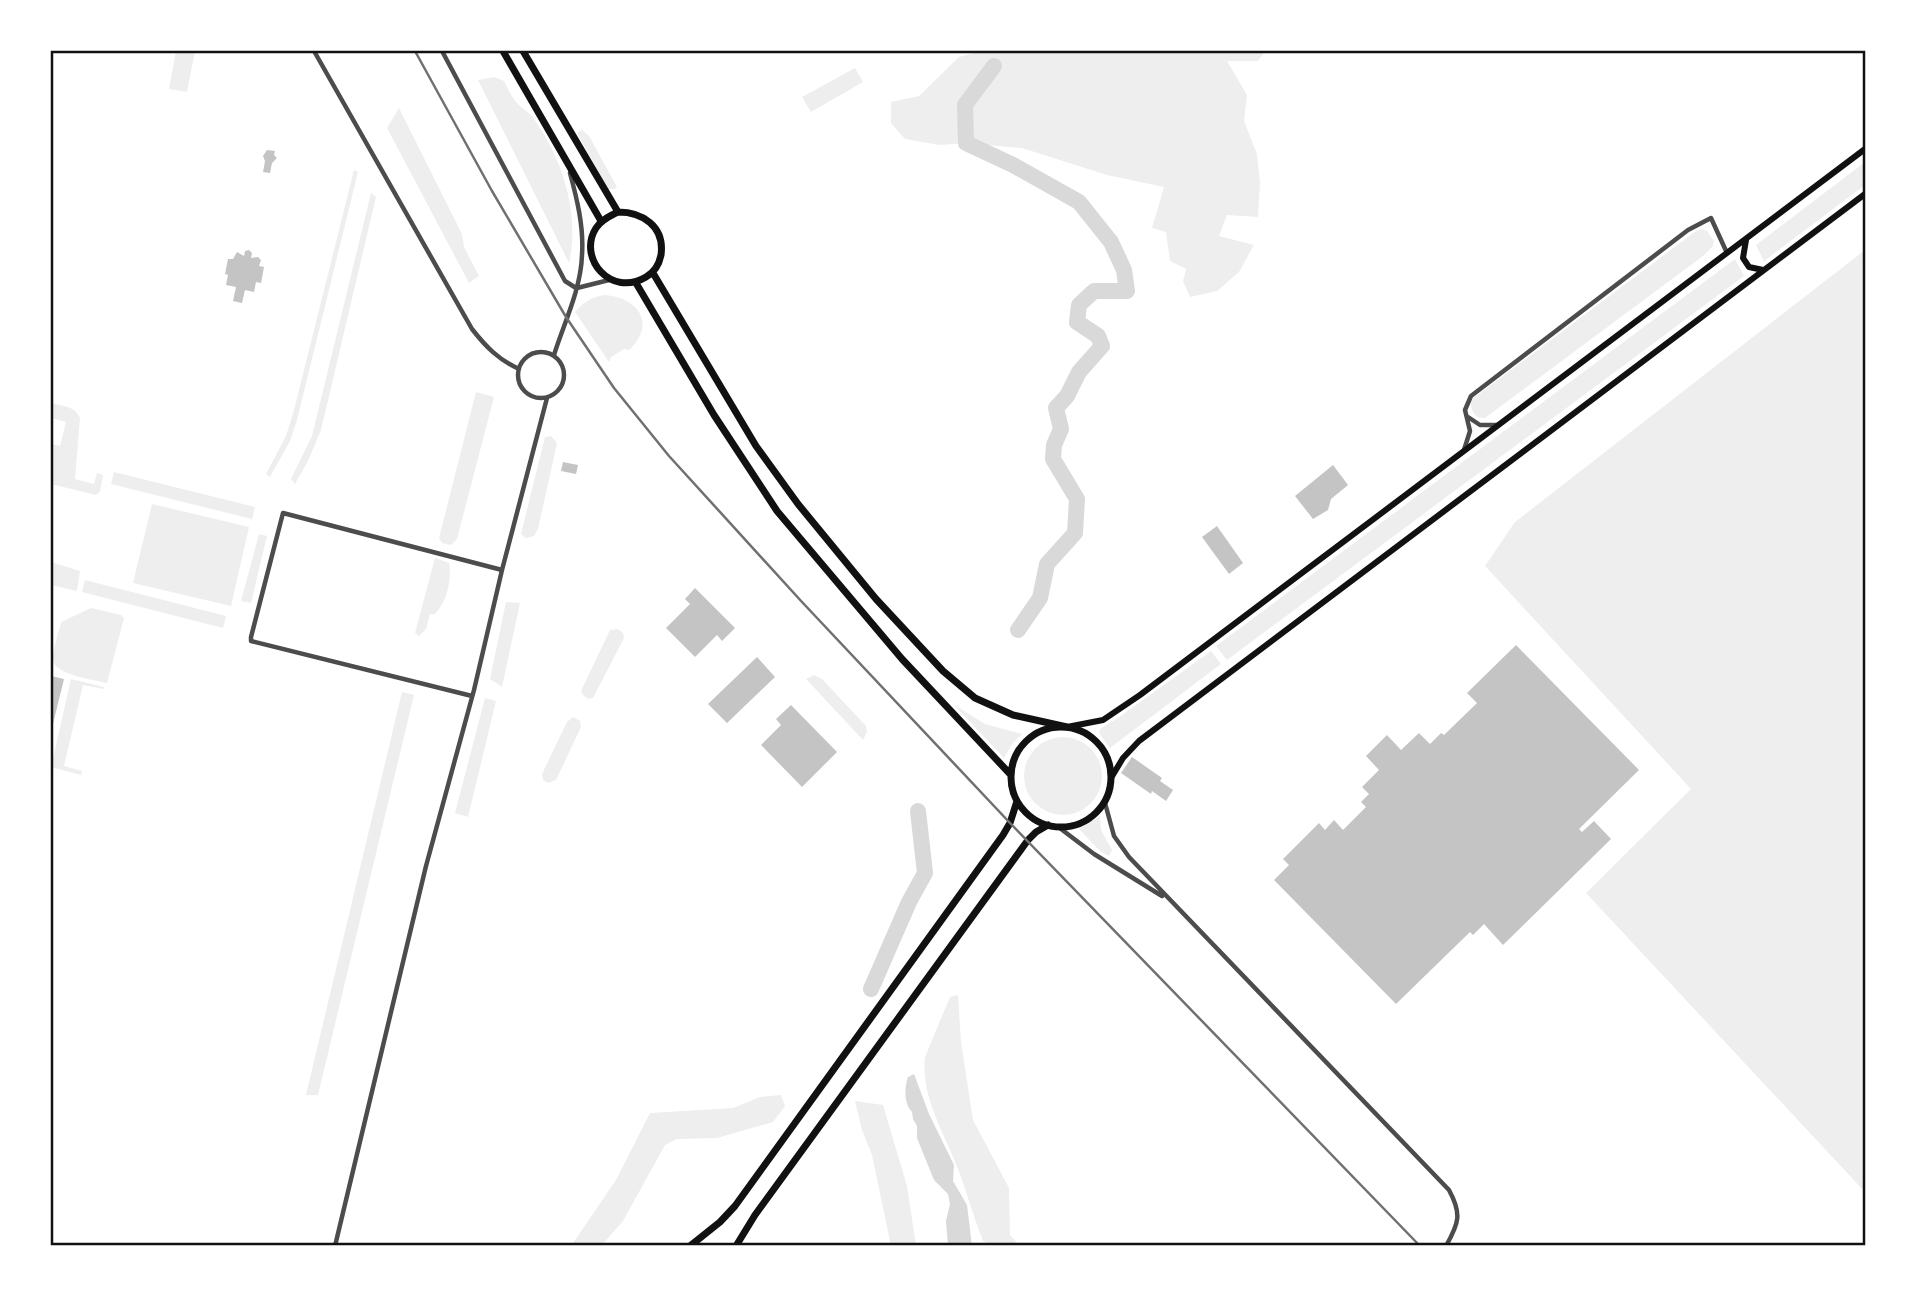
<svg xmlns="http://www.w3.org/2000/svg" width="1916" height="1297" font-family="'IBM Plex Sans',sans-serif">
  <rect width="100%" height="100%" fill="#fff"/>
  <!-- green -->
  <path fill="#eee" d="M176,51h19l-8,41 -18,-3z
    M981,51h284l-7,10h-31l20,34 -3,26 13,33 3,29 -2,34 -31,-2 -8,21 35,9 -15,27 -22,19 -27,6 -7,-16 3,-12 -16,-8 -4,-29 -14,-4 12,-41 -57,-12 -85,-27 -56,-5 -26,2 -35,-6 -14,-16v-21l28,-6 40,-39z
    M855,68l8,14 -52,30 -9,-15z
    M494,77l10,4c4,7 8,18 14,23 5,6 12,8 16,15 29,41 46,95 35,144l-91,-183z
    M399,108l63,126 2,13 15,29 -10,7 -82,-155z
    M582,130l7,6 28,51 -2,2h-7l-31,-56z
    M1865,162v23l-101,76 -8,-16z
    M354,170l4,2 -61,248 -7,21 -20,36 -4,-3 20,-38 8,-26z
    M371,193l5,4 -55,233 -13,31 -13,23 -4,-5 21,-43z
    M1702,229l5,2 7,10 -1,5 -10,10 -218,162c-10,1 -14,-7 -14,-16l4,-5 221,-166z
    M1865,250v942l-279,-299 105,-104 -206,-223 30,-44z
    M1735,259l9,17 -517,384 -11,-14z
    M605,295c35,3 51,30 24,55l-5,-1 -13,8 -2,5 -34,-50c10,-11 17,-15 30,-17z
    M476,392l18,5 -37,142 -6,6 -9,-2 -3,-5z
    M51,403c12,3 24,3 29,15l-5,61 19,5 3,-11 6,2 -3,17 -4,3 -45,-11v-40l9,2 6,-24 -15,-4z
    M551,436l6,7 -19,86 -4,7 -8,2 -5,-4 24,-97z
    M114,472l141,35 -3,12 -141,-35z
    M152,504l97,23 -18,79 -98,-23z
    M259,534l8,2 -16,67 -10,-2z
    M435,558l14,5c3,16 -2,39 -14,51h-5l-4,15 -7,7 -4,-3z
    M51,562l29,9 -3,20 -26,-6z
    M85,580l141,36 -3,12 -141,-36z
    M506,602l14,1 -18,84 -12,-8z
    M91,608l30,7 3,3 -17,65c-13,-3 -52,-8 -54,-23 -1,-11 6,-27 8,-38z
    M618,629l5,4 1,5 -31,60 -5,1 -5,-4 -2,-4 29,-61z
    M1211,651l10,13 -111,84 -11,-15 2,-5 17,-10z
    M814,675l8,4 44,47 1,6 -4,8 -57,-61z
    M71,679l33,8v2l-21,-4 -19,81 18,5 -1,4 -30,-8z
    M402,692l12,3 -96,400h-12z
    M485,698l11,3 -28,116 -13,-4z
    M953,704l32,20 37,10 -10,10 -8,14z
    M573,717l7,4 1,6 -25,53 -8,3 -5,-3 -1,-6 25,-52z
    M1024 776a39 39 0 1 1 78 0a39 39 0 1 1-78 0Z
    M1100,816l1,14 11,20 -3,6 -8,-4 -22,-23z
    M958,995l3,47 12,78 36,68 1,47 10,11h-28l-9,-5c-8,-20 -14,-41 -21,-61 -13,-40 -42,-80 -37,-123l25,-60z
    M781,1095l4,11 -12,16 -56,16 -40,1 -12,6 -42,76 -22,25h-30l45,-66 34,-67 83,-5 27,-11z
    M855,1101l28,4 24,81 9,60h-25l-19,-91 -10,-25z"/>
  <!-- water -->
  <path fill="#d9d9d9" d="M914,1074l15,40 25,51 -1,16 14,24 5,41h-24l-2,-25 4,-17 -2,-10 -14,-14 -17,-42v-12l-4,-7 -1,-7c-8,-8 -8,-24 -4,-35z"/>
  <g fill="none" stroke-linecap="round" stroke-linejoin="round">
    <!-- river -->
    <path stroke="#d9d9d9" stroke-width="16" d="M994,66l-29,39 1,38 47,22 66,37 32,40 13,28 3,21h-33l-15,14 -2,17 21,14 4,10 -23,26 -12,24 -11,12 5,21 -7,16 -1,14 24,40 -2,34 -28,31 -7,34 -22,32
      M871,989l38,-87 16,-29 -7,-62"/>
  </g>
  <!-- building -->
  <path fill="#c4c4c4" d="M267,150l8,1 -1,4 3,3 -5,5 -2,10 -7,-1 2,-11 -2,-5z
    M249,250l3,3 -1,5 7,-1 3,3 -2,6 5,1 -3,16 -5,-1 -2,10 -9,-2 -3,13 -9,-2 3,-14 -10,-2 2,-10 -3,-1 3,-15h5l4,-7 7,4 1,-5z
    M563,462l15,3 -2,9 -15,-3z
    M1333,465l15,20 -17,14 -3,11 -15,9 -18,-23z
    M1217,526l26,37 -14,11 -27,-37z
    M695,588l40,40 -13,13 -5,-6 -22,22 -29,-29 24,-24 -5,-5z
    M1516,645l123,125 -60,59 3,3 12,-11 17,18 -108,106 -19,-21 -11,11 -3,-3 -74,72 -122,-124 15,-15 -6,-6 36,-36 6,7 9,-10 9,10 23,-23 -5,-5 8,-8 -7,-7 17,-17 -13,-14 21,-21 14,15 18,-17 11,11 11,-11 3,2 33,-32 -10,-10z
    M757,657l18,20 -48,46 -19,-19z
    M51,676l13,3 -12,49h-1z
    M791,705l46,47 -35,35 -41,-42 20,-20 -5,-6z
    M1132,757l30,21 -2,3 13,9 -7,11 -14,-10 -1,3 -30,-21z"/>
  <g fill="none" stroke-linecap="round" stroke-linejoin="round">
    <!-- minor -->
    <path stroke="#4c4c4c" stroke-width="4.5" d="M314,51l158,278c14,18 27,31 47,40
      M442,51l123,230 11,7
      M577,288l32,-8
      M518 375a23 23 0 1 1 46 0a23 23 0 1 1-46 0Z
      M554,355c10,-32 27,-66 28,-100 2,-28 -5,-56 -12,-82
      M1468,417l12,8h18
      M1464,450l6,-19 -5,-21 6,-14 217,-166 23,-12 16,35
      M472,696l-221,-55v-4l32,-124 219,57
      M1105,803l9,33 15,21 320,333c13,24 10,33 -3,56
      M1061,829l33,25 68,42
      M335,1246l91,-380 48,-176 28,-120 45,-172"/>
    <!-- secondary -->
    <path stroke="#111" stroke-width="6" d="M1746,240l-3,18 6,9 14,3
      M1067,727l36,-7 37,-25 725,-546
      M1111,778l12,-20 16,-17 726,-547"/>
    <!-- primary -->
    <path stroke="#111" stroke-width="7" d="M503,51l98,170
      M523,51l95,161
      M618,212c24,0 47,14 43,43 -2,10 -6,17 -15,22 -35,21 -69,-19 -50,-49 5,-8 14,-12 22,-16z
      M653,273l103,173 42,58 78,95 67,72 32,27 38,17 54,12
      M636,283l78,132 63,96 125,148 109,116
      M1011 777a50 50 0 1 1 100 0a50 50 0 1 1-100 0Z
      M690,1246l30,-24 15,-16 268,-371 7,-12 7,-22
      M736,1246l19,-31 273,-375 8,-8 12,-7"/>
    <!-- rail -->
    <path stroke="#707070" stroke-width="2.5" d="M415,51l77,140 74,126 48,71 55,68 133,146 208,221 410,423"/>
  </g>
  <!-- border -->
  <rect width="1916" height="1297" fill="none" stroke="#ffffff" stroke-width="105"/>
  <rect x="52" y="52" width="1812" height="1192" fill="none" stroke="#111" stroke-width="2.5"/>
</svg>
